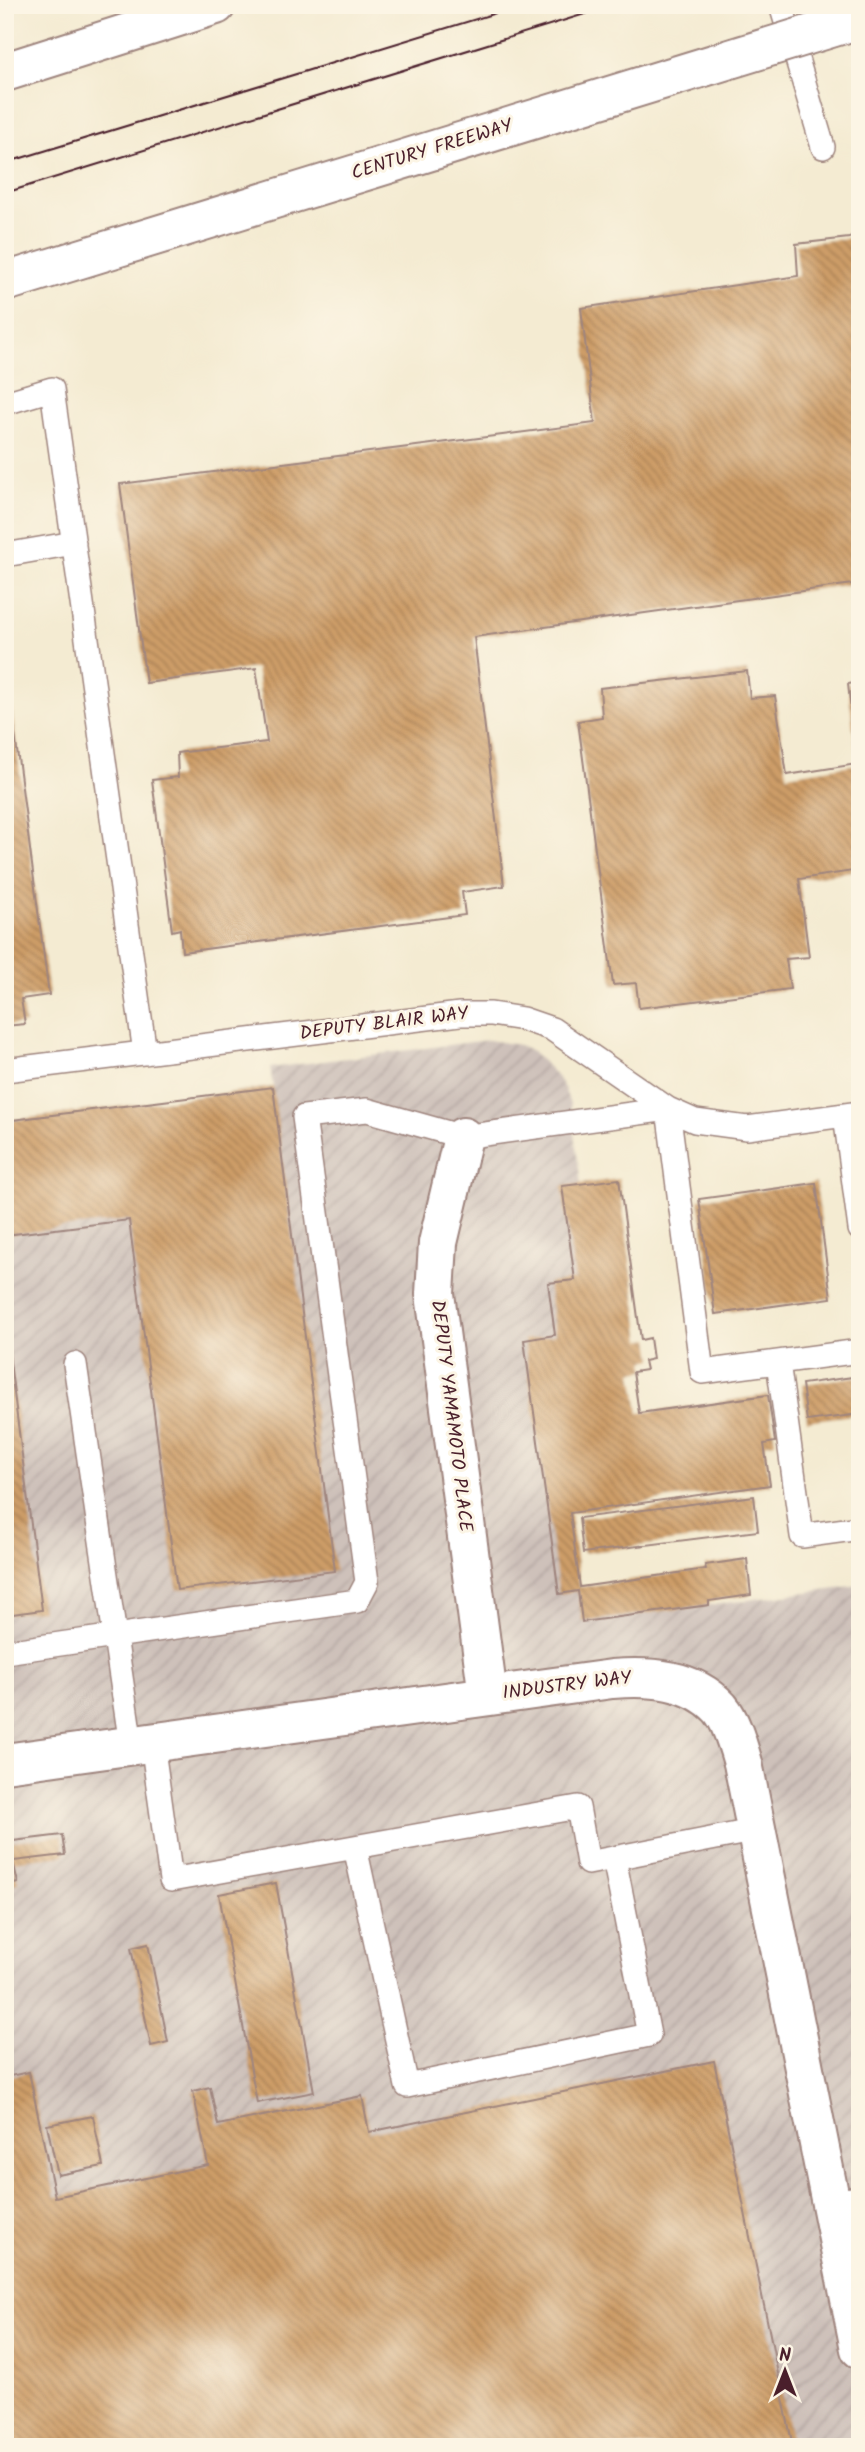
<svg xmlns="http://www.w3.org/2000/svg" width="865" height="2452" font-family="Kalam,sans-serif">
  <defs>
    <pattern id="industrial-furrows" width="10" height="10" patternUnits="userSpaceOnUse" patternTransform="scale(1.75)"><rect width="10" height="10" fill="#cec1ba"/><path d="M-1 1l2-2M0 10L10 0M9 11l2-2" fill="none" stroke="#b2a5a0"/></pattern>
    <pattern id="building-back-hatch" width="6" height="6" patternUnits="userSpaceOnUse" patternTransform="scale(1.75)"><rect width="6" height="6" fill="#cd9d67"/><path d="M-1 5l2 2M0 0l6 6M5-1l2 2" fill="none" stroke="#a87f55"/></pattern>
  </defs>
  <rect width="100%" height="100%" fill="#fcf5e5"/>
  <filter id="ink" filterUnits="userSpaceOnUse"><feTurbulence type="fractalNoise" baseFrequency=".0143" numOctaves="2"/><feDisplacementMap in="SourceGraphic" scale="14" xChannelSelector="R" yChannelSelector="G"/><feConvolveMatrix kernelMatrix="1 2 1 2 8 2 1 2 1" color-interpolation-filters="sRGB"/></filter>
  <filter id="wash" filterUnits="userSpaceOnUse"><feTurbulence type="fractalNoise" baseFrequency=".00686" numOctaves="4" result="noise"/><feDisplacementMap in="SourceGraphic" scale="28" xChannelSelector="R" yChannelSelector="G"/><feGaussianBlur stdDeviation="1.57" result="paint"/><feColorMatrix in="noise" values="0 0 0 0 0 0 0 0 0 0 0 0 0 0 0 0 0 1.4 0 .05"/><feComposite in="paint" operator="in"/></filter>
  <g filter="url(#wash)">
    <rect width="100%" height="100%" fill="#f4ebd2"/>
    <!-- industrial -->
    <path fill="url(#industrial-furrows)" d="M488,1040l31,5 15,8 21,21 9,14 6,16 11,80 -19,3 13,93 -27,4 7,51 -31,5 35,253 19,-2 5,31 277,-37v862h-855v-1326l268,-34 -3,-19z"/>
    <g id="blocks">
      <!-- building -->
      <path fill="url(#building-back-hatch)" d="M860,226v357l-386,54 30,249 -42,6 3,23 -283,37 -2,-23 -8,2 -20,-151 26,-3 -1,-24 90,-11 -11,-74 -110,15 -26,-199 475,-61 -14,-115 217,-32 -2,-32 53,-6z
        M5,658l44,337 -28,4 4,25 -20,2z
        M747,671l3,27 25,-2 12,79 70,-11 -9,-80 12,-2v188l-61,9 10,78 -23,2 4,30 -151,19 -3,-25 -23,2 -35,-264 24,-4 -2,-29z
        M273,1087l62,484 -158,19 -48,-370 -124,15v-114z
        M619,1179l22,161 9,-2 3,21 -9,2 2,9 -13,2 6,41 129,-18 7,47 -11,2 6,41 -200,28 10,74 126,-18 -1,-4 42,-6 4,36 -42,6v4l-127,17 -4,-31 -19,3 -35,-254 31,-5 -7,-52 27,-3 -13,-94z
        M816,1183l15,115 -116,16 -16,-115z
        M7,1339l35,271 -37,5v-275z
        M860,1376v38l-53,7 -5,-37z
        M754,1496l4,35 -175,22 -4,-35z
        M62,1835l3,20 -52,6 5,22 -13,3v-44z
        M276,1883l38,209 -57,11 -38,-209z
        M148,1944l20,98 -17,4 -20,-98z
        M714,2061l79,386h-788v-370l24,-5 26,125 153,-32 -15,-74 17,-4 8,38 144,-29 7,36z
        M93,2116l10,50 -45,9 -11,-50z"/>
    </g>
  </g>
  <g filter="url(#ink)">
    <use href="#blocks" fill-opacity="0" stroke="#9f857e" stroke-width="2"/>
    <g fill="none" stroke-linecap="round" stroke-linejoin="round">
      <!-- lane casing -->
      <g stroke="#9f857e" stroke-width="26">
        <path id="lane" d="M781,5l42,142
          M5,403l47,-14 93,664
          M5,555l69,-12
          M5,1070l455,-56h31l32,5 29,10 116,80 27,12 52,7 113,-15
          M845,1115l15,114
          M778,1362l24,174 58,-8
          M75,1364l56,381
          M5,1652l352,-51 10,-19 -63,-465 63,-7 96,27 205,-28 34,263 158,-21
          M152,1742l19,138 407,-73 10,56 169,-33
          M355,1847l52,239 242,-51 -35,-177
          M831,2202l29,-4"/>
      </g>
      <!-- street casing -->
      <g stroke="#9f857e" stroke-width="42">
        <path id="street" d="M463,1137l-25,106 -3,51 53,402
          M5,1763l607,-84c38,-3 80,-1 108,29 12,14 18,38 23,55l117,586"/>
      </g>
      <!-- highway casing -->
      <g stroke="#9f857e" stroke-width="42">
        <path id="highway" d="M5,72l211,-67"/>
      </g>
      <!-- lane -->
      <use href="#lane" stroke="#fff" stroke-width="23"/>
      <!-- street -->
      <use href="#street" stroke="#fff" stroke-width="38"/>
      <!-- highway -->
      <use href="#highway" stroke="#fff" stroke-width="38"/>
      <!-- tram -->
      <path stroke="#4a1f2b" stroke-width="2" d="M5,163l517,-158
        M5,193l609,-188"/>
      <!-- highway-bridge casing -->
      <g stroke="#9f857e" stroke-width="42" stroke-linecap="butt">
        <path id="highway-bridge" d="M5,282l855,-263"/>
      </g>
      <!-- highway-bridge -->
      <use href="#highway-bridge" stroke="#fff" stroke-width="38"/>
    </g>
  </g>
  <g text-anchor="middle" dominant-baseline="central" stroke-width="6" stroke-linejoin="round" paint-order="stroke">
    <!-- street labels -->
    <g font-size="19" fill="#4a1f2b" stroke="#fcf5e5">
      <text transform="translate(432 150) rotate(-17)">CENTURY FREEWAY</text>
      <text transform="translate(384 1024) rotate(-7)">DEPUTY BLAIR WAY</text>
      <text transform="translate(451 1416) rotate(83)">DEPUTY YAMAMOTO PLACE</text>
      <text transform="translate(567 1686) rotate(-7)">INDUSTRY WAY</text>
    </g>
  </g>
  <!-- margin -->
  <rect width="865" height="2452" fill="none" stroke="#fcf5e5" stroke-width="28"/>
  <!-- north arrow -->
  <g transform="translate(785 2371)" stroke="#fcf5e5" stroke-width="5" paint-order="stroke">
  <path d="M0-5L12 26L0 18L-12 26Z" fill="#4a1f2b"/>
  <text y="-10" font-size="19" font-weight="bold" text-anchor="middle" fill="#4a1f2b">N</text>
  </g>
</svg>
